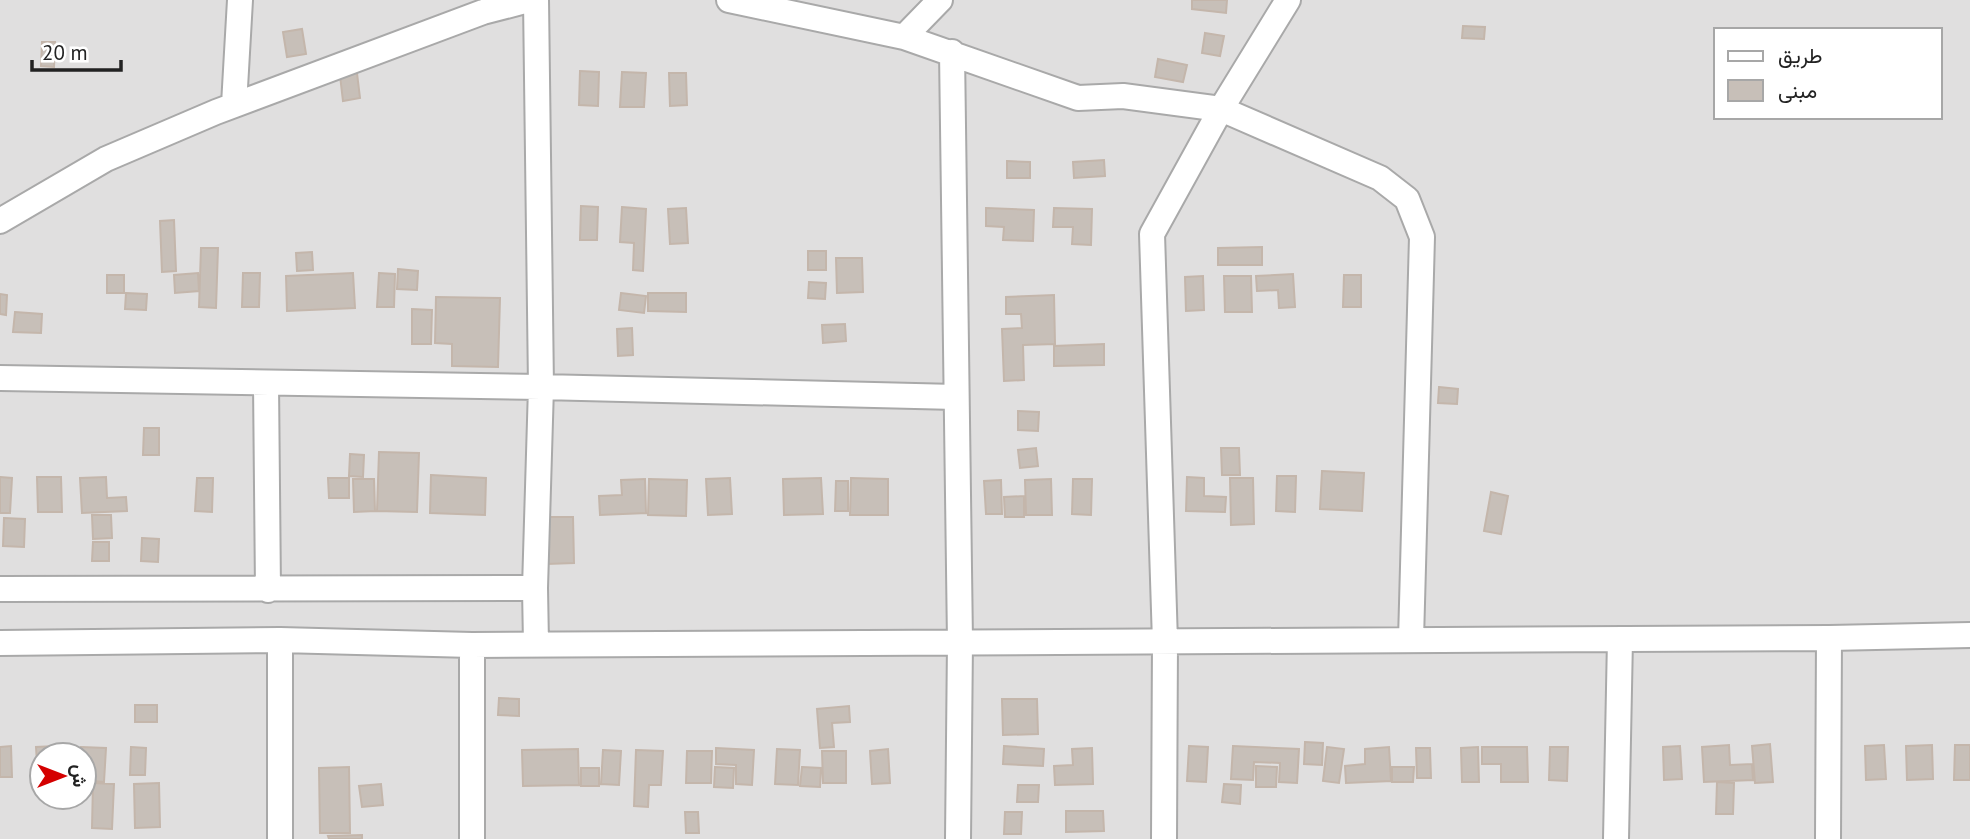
<svg xmlns="http://www.w3.org/2000/svg" width="1970" height="839" font-family="'PT Sans',Vazirmatn,sans-serif">
  <rect width="100%" height="100%" fill="#f2efe9"/>
  <!-- residential -->
  <path fill="#e0dfdf" fill-rule="evenodd" d="M0,0h1970v839h-1970zM1716,30h224v87h-224zM42,755h42v42h-42z"/>
  <!-- building -->
  <path fill="#c7bfb8" stroke="#c4b6ab" stroke-width="2" d="M1192,0h35l-1,13 -34,-4z
    M1463,26l22,1 -1,12 -22,-1z
    M302,29l4,25 -19,3 -4,-25z
    M1205,33l19,3 -4,20 -18,-3z
    M42,42h13l-1,25 -13,-1z
    M1158,59l29,6 -4,17 -28,-5z
    M356,65l4,33 -17,3 -4,-34z
    M580,71l19,1 -1,34 -19,-1z
    M622,72l24,1 -2,34h-24z
    M669,73h17l1,32 -17,1z
    M1104,160l1,16 -31,2 -1,-16z
    M1007,161l23,1v16h-23z
    M581,206l17,1 -1,33h-17z
    M622,207l24,2 -3,62 -10,-1 1,-27 -14,-1z
    M686,208l2,35 -18,1 -2,-35z
    M986,208l48,2 -1,31 -30,-1 1,-13 -18,-1z
    M1054,208l38,1 -1,36 -19,-1 1,-17h-20z
    M174,220l2,51 -14,1 -2,-51z
    M1262,247v18h-44v-17z
    M201,248h17l-2,60 -17,-1z
    M808,251h18v19h-18z
    M312,252l1,18 -16,1 -1,-18z
    M836,258h26l1,34 -26,1z
    M398,269l20,2 -1,19 -20,-1z
    M198,273l1,18 -24,2 -1,-18z
    M243,273h17l-1,34h-17z
    M353,273l2,35 -68,3 -1,-35z
    M379,273l16,1 -1,33h-17z
    M1293,274l2,33 -16,1 -1,-18 -21,1 -1,-15z
    M107,275h17v18h-17z
    M1344,275h17v32h-18z
    M1203,276l1,34 -18,1 -1,-34z
    M1224,276h27l1,36h-27z
    M809,282l17,1 -1,16 -17,-1z
    M126,293l21,1 -1,16 -21,-1z
    M621,293l25,3 -2,17 -25,-3z
    M648,293h38v19l-38,-1z
    M0,294l7,1 -1,20 -6,-1z
    M1054,295l1,49 -32,1 1,35 -20,1 -2,-52 20,-1 -1,-14h-15v-17z
    M436,297l64,1 -2,69 -46,-1v-22l-17,-1z
    M412,309l20,1 -1,34h-19z
    M15,312l27,2 -1,19 -28,-1z
    M845,324l1,17 -23,2 -1,-18z
    M632,328l1,27 -15,1 -1,-27z
    M1104,344v21l-50,1v-20z
    M1439,387l19,2 -1,15 -19,-1z
    M1018,411l21,1 -1,19 -20,-1z
    M144,428h15v27h-16z
    M1036,448l2,18 -18,2 -2,-18z
    M1221,448h18l1,27h-18z
    M379,452l40,1 -2,59 -40,-1z
    M350,454l14,1 -1,22 -14,-1z
    M1322,471l42,2 -2,38 -42,-2z
    M431,475l55,3 -1,37 -55,-2z
    M1277,476h19l-1,36 -19,-1z
    M0,477l12,1 -2,35h-10z
    M37,477h24l1,35h-24z
    M106,477l1,21 19,-1 1,14 -45,2 -2,-35z
    M1187,477l17,1v18l22,1 -1,15 -39,-1z
    M197,478h16l-1,34 -17,-1z
    M328,478h21v20h-20z
    M730,478l2,36 -24,1 -2,-36z
    M821,478l2,36 -39,1 -1,-36z
    M851,478l37,1v36h-38z
    M1230,478h23l1,46 -23,1z
    M353,479h21l1,32 -21,1z
    M645,479l1,34 -46,2 -1,-19 23,-1 -1,-15z
    M649,479l38,1 -1,36 -38,-1z
    M1051,479l1,36h-26l-1,-35z
    M1073,479h19l-1,36 -19,-1z
    M1001,480l1,34h-16l-2,-33z
    M836,481h12v30h-13z
    M1491,492l17,4 -7,38 -17,-3z
    M1024,496v21h-19l-1,-20z
    M92,515h19l1,23 -19,1z
    M546,517h27l1,46 -27,1z
    M4,518l21,1 -1,28 -21,-1z
    M142,538l17,1 -1,23 -17,-1z
    M93,542h16v19h-17z
    M499,698l20,1v17l-21,-1z
    M1002,699h35l1,35 -35,1z
    M135,705h22v17h-22z
    M849,706l1,16 -18,1 2,24 -14,1 -3,-39z
    M1305,742l18,1 -1,22 -18,-1z
    M1770,744l3,38 -18,1 -3,-37z
    M1729,745l1,20 22,-1 1,16 -49,2 -2,-35z
    M1884,745l2,34 -20,1 -1,-34z
    M1932,745l1,34 -26,1 -1,-34z
    M1955,745h15v35h-16z
    M11,746l1,31h-12v-30z
    M56,746v9h-14v25h-4l-2,-33z
    M1004,746l40,3 -1,17 -40,-2z
    M1189,746l19,1 -2,35 -19,-1z
    M1233,746l66,3 -2,34 -18,-1 1,-19 -26,-1 -1,18 -22,-1z
    M1680,746l2,33 -18,1 -1,-33z
    M81,747l25,1 -2,34 -20,-2v-25h-4z
    M131,747l15,1 -1,27h-15z
    M1327,747l17,2 -5,34 -16,-2z
    M1389,747l2,34 -45,2 -1,-17 20,-2v-15z
    M1478,747l1,35h-17l-1,-34z
    M1482,747h45l1,35h-27v-18h-19z
    M1550,747h18l-1,34 -18,-1z
    M716,748l38,2 -2,35 -16,-1v-19l-20,-1z
    M1092,748l1,36 -38,1 -1,-19 19,-1 -1,-16z
    M1416,748h14l1,30h-14z
    M578,749l1,36 -56,1 -1,-36z
    M777,749l23,1 -2,35 -23,-1z
    M888,749l2,34 -18,1 -2,-33z
    M603,750l18,1 -2,34 -18,-1z
    M636,750l27,1 -2,34h-12l-1,22 -14,-1z
    M687,751h25l-1,32h-25z
    M822,751h24v32h-23z
    M1256,766l21,1 -1,20h-20z
    M349,767l1,66h-30l-1,-65z
    M715,767l19,1 -1,20 -19,-1z
    M802,767l19,1 -1,19 -20,-1z
    M1392,767h22l-1,15h-21z
    M581,768h18v18h-18z
    M1717,782l17,1 -1,31h-17z
    M93,783l21,1 -2,45 -20,-1z
    M159,783l1,44 -25,1 -1,-44z
    M381,784l2,21 -21,2 -3,-21z
    M1224,784l17,1 -1,19 -18,-2z
    M1018,785h21l-1,17h-21z
    M1066,811h37l1,20 -38,1z
    M685,812h13l1,21h-13z
    M1005,812h17l-1,22h-17z
    M362,835v4h-33l-1,-3z"/>
  <g fill="none" stroke-linecap="round" stroke-linejoin="round">
    <!-- street casing -->
    <g stroke="#a9a9a9" stroke-width="28">
      <path id="street" d="M729,0l175,37 174,61 45,-2 98,13 67,-109
        M904,37l36,-37
        M952,52l8,590 -2,197
        M234,105l6,-105
        M0,221l106,-62 110,-47 267,-100 46,-12
        M0,378l541,9 415,10
        M266,383l2,207
        M0,589l535,-1
        M0,643l280,-3 192,5 1357,-7 141,-3
        M536,644l-1,-56 6,-201 -5,-387
        M280,839v-199
        M472,839v-194
        M1164,839l1,-197 -13,-408 69,-125 159,69 27,21 15,38 -11,403
        M1616,839l4,-200
        M1828,839l1,-201"/>
    </g>
    <!-- street -->
    <use href="#street" stroke="#fff" stroke-width="24"/>
  </g>
  <!-- legend -->
  <rect x="1714" y="28" width="228" height="91" fill="#ffffff" stroke="#a7a7a7" stroke-width="2"/>
  <rect x="1728" y="51" width="35" height="10" fill="#ffffff" stroke="#a7a7a7" stroke-width="2"/>
  <text x="1778" y="63" font-size="21" fill="#222222">طريق</text>
  <rect x="1728" y="80" width="35" height="21" fill="#c7bfb8" stroke="#a7a7a7" stroke-width="2"/>
  <text x="1778" y="98" font-size="21" fill="#222222">مبنى</text>
  <!-- north arrow -->
  <g transform="translate(63 776) rotate(90)"><circle r="33" fill="#ffffff" stroke="#a7a7a7" stroke-width="2"/>
  <path d="M0-5L12 26L0 18L-12 26Z" fill="#d40000"/>
  <text y="-10" font-size="19" font-weight="bold" text-anchor="middle" fill="#222222">ش</text>
  </g>
  <!-- scale -->
  <path d="M32 60v10h89v-10" fill="none" stroke="#222222" stroke-width="3.5"/>
  <text x="42" y="60" font-size="21" fill="#222222" stroke="#ffffff" stroke-width="5" paint-order="stroke">20 m</text>
</svg>
